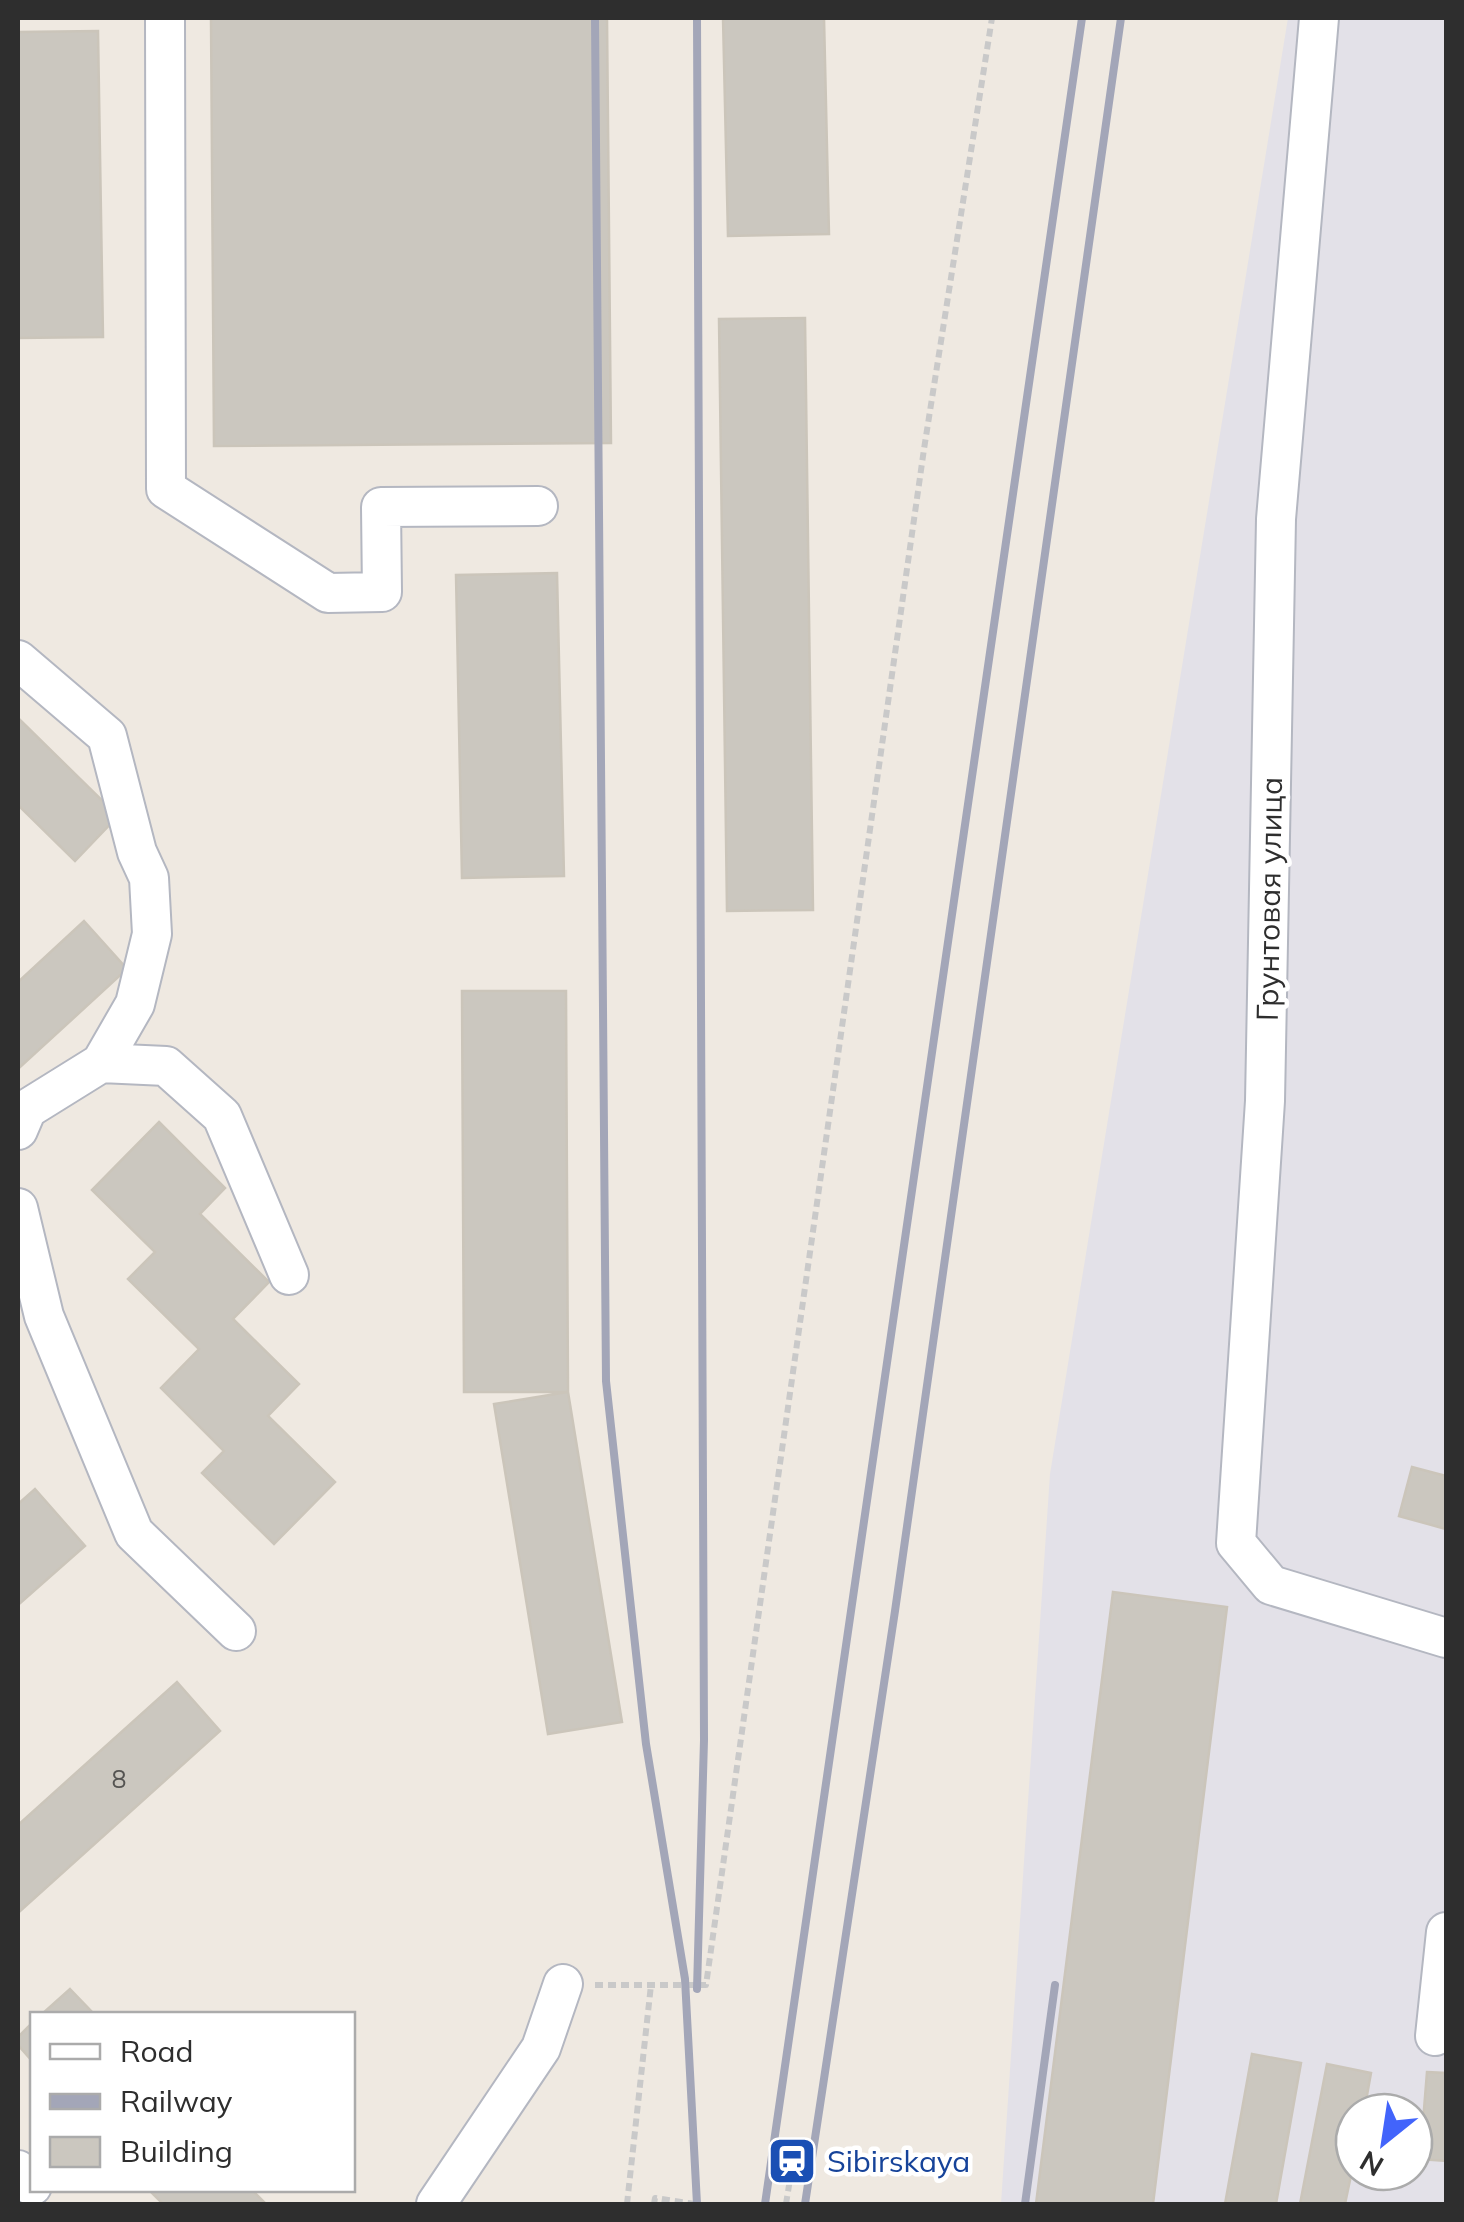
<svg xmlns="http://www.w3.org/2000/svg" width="1464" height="2222" font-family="Mulish,sans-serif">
  <rect width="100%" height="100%" fill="#efe9e1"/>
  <!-- industrial -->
  <path fill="#e3e1e8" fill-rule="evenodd" d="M1288,18h158v2186h-445l49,-730zM1354,2112h60v60h-60z"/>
  <!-- building -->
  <path fill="#cbc7bf" stroke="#cbc5ba" stroke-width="2.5" d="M211,18h396l4,425 -397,3z
    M723,18h101l5,216 -101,2z
    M98,31l5,306 -85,1v-306z
    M805,318l8,592 -86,1 -8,-592z
    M557,573l7,303 -102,2 -6,-303z
    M18,718l100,98 -43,45 -57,-56z
    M84,921l43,48 -109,100v-87z
    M462,991h104l2,401h-104z
    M159,1122l66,66 -25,26 69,68 -36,37 66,65 -31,32 67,66 -61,62 -72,-71 22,-22 -63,-63 38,-39 -71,-70 27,-27 -63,-62z
    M568,1392l54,330 -74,12 -54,-330z
    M1412,1467l34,9v53l-47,-13z
    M35,1489l50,57 -67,59v-101z
    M1113,1592l114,15 -74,597h-117z
    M177,1682l43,49 -202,182v-88z
    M70,1989l24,25h-52z
    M32,2023v38l-14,-16v-8z
    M1252,2054l49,9 -25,141h-51z
    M1327,2064l44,9 -7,39h-10v49l-9,43h-45z
    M1427,2072l19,1v88l-26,-2z
    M149,2190h103l14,14h-103z"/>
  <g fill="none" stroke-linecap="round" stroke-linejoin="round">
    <!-- minor casing -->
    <g stroke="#b4b7c1" stroke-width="42">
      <path id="minor" d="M165,18l1,471 162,104 54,-1 -1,-85 157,-1
        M1319,18l-43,501 -11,582 -29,442 35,42 175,53
        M18,660l89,76 30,116 12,26 3,56 -17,70 -34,59
        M18,1130l9,-21 74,-46 65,3 56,50 67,159
        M18,1208l26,108 90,217 102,98
        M1435,2036l11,-104
        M18,2170l14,16
        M436,2204l105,-156 22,-64"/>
    </g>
    <!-- path -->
    <path stroke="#c9c9c9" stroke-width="6" stroke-dasharray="8 5" stroke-linecap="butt" d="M595,1985h111l218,-1536 68,-431
      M627,2204l24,-219
      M654,2204l1,-6 40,6
      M786,2204l5,-31"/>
    <!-- minor -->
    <use href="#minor" stroke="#fff" stroke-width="38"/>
    <!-- rail -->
    <path stroke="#a3a6b8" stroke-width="8" d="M595,18l11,1363 40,363 39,235 12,225
      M697,18l7,1722 -7,249
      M765,2204l317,-2186
      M805,2204l90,-593 226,-1593
      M1025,2204l30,-219"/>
  </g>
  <!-- icons -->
  <defs>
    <g id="station-square" transform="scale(2.5)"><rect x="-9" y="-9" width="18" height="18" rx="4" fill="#1a4fb4" stroke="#fff"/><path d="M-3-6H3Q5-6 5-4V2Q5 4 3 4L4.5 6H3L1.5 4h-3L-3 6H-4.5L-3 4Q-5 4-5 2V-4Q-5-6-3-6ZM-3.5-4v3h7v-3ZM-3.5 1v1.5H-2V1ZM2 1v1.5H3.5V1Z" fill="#fff"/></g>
  </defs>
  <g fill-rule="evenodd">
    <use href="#station-square" x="792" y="2161"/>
  </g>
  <g text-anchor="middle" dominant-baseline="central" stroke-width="9" stroke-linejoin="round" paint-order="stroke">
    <!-- number labels -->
    <g font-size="25" fill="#555452">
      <text x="119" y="1778">8</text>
    </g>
    <!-- street labels -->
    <g font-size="30" fill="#2e2e2e" stroke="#fff">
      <text transform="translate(1269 899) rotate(-89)">Грунтовая улица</text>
    </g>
    <!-- transit labels -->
    <g font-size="30" fill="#164399" stroke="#fff" text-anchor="start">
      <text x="827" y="2161">Sibirskaya</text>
    </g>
  </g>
  <!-- border -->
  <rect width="1464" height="2222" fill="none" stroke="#2e2e2e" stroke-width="40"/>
  <!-- legend -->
  <rect x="30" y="2012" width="325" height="180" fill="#ffffff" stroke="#ababab" stroke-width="2.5"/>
  <rect x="50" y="2044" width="50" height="15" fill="#ffffff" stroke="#ababab" stroke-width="2.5"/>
  <text x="120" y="2062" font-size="30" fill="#2e2e2e">Road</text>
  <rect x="50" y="2094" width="50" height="15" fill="#a3a6b8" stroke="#ababab" stroke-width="2.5"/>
  <text x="120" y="2112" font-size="30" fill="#2e2e2e">Railway</text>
  <rect x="50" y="2137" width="50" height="30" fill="#cbc7bf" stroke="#ababab" stroke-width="2.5"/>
  <text x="120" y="2162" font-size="30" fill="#2e2e2e">Building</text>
  <!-- north arrow -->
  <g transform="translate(1384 2142) rotate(210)"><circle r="48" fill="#ffffff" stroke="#ababab" stroke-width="2.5"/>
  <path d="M0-8L18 38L0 25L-18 38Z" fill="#4264fb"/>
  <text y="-15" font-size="28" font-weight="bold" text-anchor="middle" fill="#2e2e2e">N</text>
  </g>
</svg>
